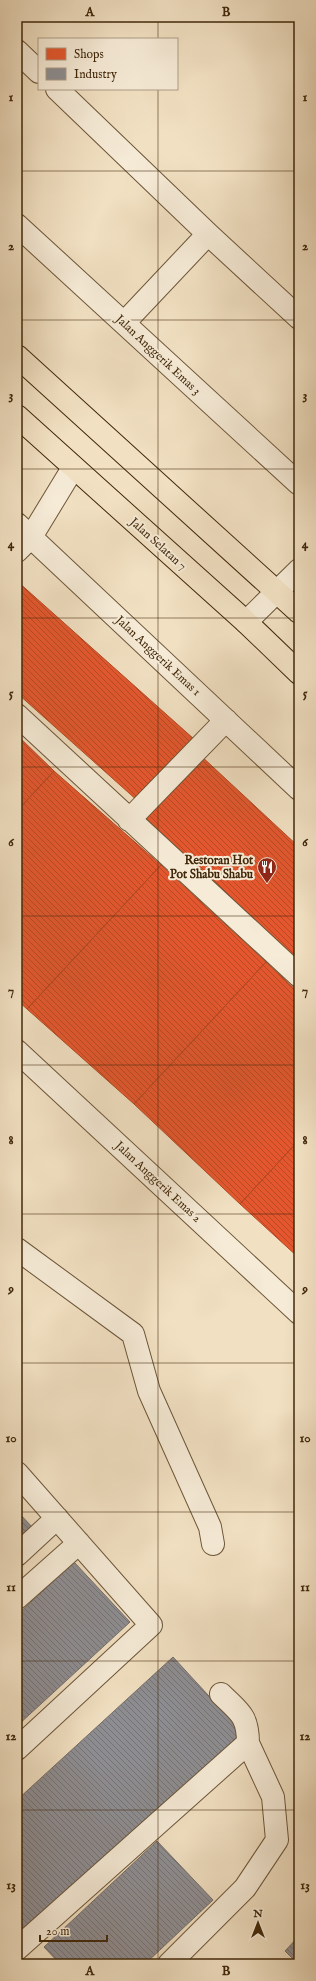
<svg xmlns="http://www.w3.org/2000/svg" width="316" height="1981" font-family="'IM FELL English',serif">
  <defs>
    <pattern id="shops-back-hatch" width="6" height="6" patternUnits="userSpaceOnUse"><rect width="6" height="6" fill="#e4572e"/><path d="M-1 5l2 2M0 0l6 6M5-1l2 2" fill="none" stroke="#ba4825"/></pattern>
    <pattern id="industry-back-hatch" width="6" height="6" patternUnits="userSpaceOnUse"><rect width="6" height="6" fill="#8d8d92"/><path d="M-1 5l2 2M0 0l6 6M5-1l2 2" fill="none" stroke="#757375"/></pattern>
  </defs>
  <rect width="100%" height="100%" fill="#f1e0c2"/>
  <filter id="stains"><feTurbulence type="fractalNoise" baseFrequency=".005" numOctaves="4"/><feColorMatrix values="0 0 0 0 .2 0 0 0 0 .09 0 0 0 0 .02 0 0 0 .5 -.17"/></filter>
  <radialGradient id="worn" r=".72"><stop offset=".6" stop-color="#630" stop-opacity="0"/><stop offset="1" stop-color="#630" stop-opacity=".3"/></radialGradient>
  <!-- shops -->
  <path fill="url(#shops-back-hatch)" stroke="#b34923" d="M17,581l178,159 -56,62 -122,-109z
    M17,735l37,36 -37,40z
    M199,754l100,93v115l-157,-146z
    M54,771l107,94 -134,144 -10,-9v-189z
    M161,865l105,97 -132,142 -107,-95z
    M266,962l33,31v147l-59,64 -106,-100z
    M299,1140v118l-59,-54z"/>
  <!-- industry -->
  <path fill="url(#industry-back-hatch)" stroke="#766e69" d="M17,1511l17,18 -17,16z
    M74,1562l56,60 -113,104v-111z
    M173,1657l70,76 -226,206v-139z
    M157,1841l56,59 -68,64h-85l-16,-17z
    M299,1936v28h-1l-13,-13z"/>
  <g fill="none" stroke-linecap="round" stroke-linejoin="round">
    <!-- minor casing -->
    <g stroke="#6c5537" stroke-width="24">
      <path id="minor" d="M17,51l22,21
        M57,89l151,145 91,84
        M17,225l282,259
        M124,323l84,-89
        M17,524l282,265
        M17,551l14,-14 42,-69
        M246,622l53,-52
        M17,715l282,261
        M129,820l97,-100
        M17,1051l282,262
        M17,1249l116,85 16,57 61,136 3,17
        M17,1473l134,152 -134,124
        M17,1555l40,-37
        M17,1598l62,-55
        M17,1949l231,-206c0,-28 -9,-31 -27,-49
        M169,1964l76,-76 32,-48 -4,-43 -25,-54"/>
    </g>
    <!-- major casing -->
    <g stroke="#402709" stroke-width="24">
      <path id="major" d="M17,356l282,256
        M17,416l229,206 53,51"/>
    </g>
    <!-- minor -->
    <use href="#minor" stroke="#f6ebd7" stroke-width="22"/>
    <!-- major -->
    <use href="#major" stroke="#f1e0c2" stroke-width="22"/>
  </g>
  <!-- grid -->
  <path fill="none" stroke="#402709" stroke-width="1" stroke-opacity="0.55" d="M158,17v22M158,89v1875M17,171h282M17,320h282M17,469h282M17,618h282M17,767h282M17,916h282M17,1065h282M17,1214h282M17,1363h282M17,1512h282M17,1661h282M17,1810h282"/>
  <!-- icons -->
  <defs>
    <g id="restaurant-pin" transform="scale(1)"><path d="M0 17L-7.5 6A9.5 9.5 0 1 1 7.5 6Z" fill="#8f2418" stroke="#f6ebd7"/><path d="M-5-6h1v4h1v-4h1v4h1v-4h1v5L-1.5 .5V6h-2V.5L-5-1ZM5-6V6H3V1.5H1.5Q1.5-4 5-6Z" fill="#fff"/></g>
  </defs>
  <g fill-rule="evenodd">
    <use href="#restaurant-pin" x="267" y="867"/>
  </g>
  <g text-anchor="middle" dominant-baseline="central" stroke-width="4" stroke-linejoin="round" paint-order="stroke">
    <!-- street labels -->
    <g font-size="12" fill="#402709" stroke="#f6ebd7">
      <text transform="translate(158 355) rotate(43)">Jalan Anggerik Emas 3</text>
      <text transform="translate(158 544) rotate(42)">Jalan Selatan 7</text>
      <text transform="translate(158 656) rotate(43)">Jalan Anggerik Emas 1</text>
      <text transform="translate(158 1182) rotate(43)">Jalan Anggerik Emas 2</text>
    </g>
    <!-- poi labels -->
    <g font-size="12" font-weight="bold" fill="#402709" stroke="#f6ebd7" text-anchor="end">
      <text x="253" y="860">Restoran Hot<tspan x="253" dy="14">Pot Shabu Shabu</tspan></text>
    </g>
  </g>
  <!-- margin -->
  <rect width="316" height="1981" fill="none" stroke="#f1e0c2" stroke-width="44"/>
  <!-- legend -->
  <rect x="38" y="38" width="140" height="52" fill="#f6ebd7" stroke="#ad9d85"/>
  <rect x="46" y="48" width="20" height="12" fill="#e4572e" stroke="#ad9d85"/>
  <text x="74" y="58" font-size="12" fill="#402709">Shops</text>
  <rect x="46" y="68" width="20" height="12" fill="#8d8d92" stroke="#ad9d85"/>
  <text x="74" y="78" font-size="12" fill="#402709">Industry</text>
  <!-- north arrow -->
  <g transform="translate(258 1923)" stroke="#f6ebd7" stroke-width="3" paint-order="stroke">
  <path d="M0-3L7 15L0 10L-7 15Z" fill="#402709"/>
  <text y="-6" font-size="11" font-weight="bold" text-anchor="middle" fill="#402709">N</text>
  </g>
  <!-- scale -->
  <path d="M40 1935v6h67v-6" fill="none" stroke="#402709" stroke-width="2"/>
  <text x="46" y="1935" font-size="12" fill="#402709" stroke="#f6ebd7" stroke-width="3" paint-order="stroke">20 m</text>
  <rect x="22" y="22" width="272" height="1937" fill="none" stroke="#402709" stroke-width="1.5"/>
  <g font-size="13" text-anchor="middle" font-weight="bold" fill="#402709">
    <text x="90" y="16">A</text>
    <text x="226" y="16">B</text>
    <text x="11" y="101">1</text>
    <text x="305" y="101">1</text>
    <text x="11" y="250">2</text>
    <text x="305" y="250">2</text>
    <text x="11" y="399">3</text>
    <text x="305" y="399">3</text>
    <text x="11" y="548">4</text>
    <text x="305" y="548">4</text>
    <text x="11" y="697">5</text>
    <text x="305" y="697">5</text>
    <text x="11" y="846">6</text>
    <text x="305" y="846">6</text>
    <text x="11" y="995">7</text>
    <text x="305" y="995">7</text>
    <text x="11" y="1144">8</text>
    <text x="305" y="1144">8</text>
    <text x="11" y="1293">9</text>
    <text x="305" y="1293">9</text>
    <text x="11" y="1442">10</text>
    <text x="305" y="1442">10</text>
    <text x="11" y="1591">11</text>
    <text x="305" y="1591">11</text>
    <text x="11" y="1740">12</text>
    <text x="305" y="1740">12</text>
    <text x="11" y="1889">13</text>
    <text x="305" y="1889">13</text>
    <text x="90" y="1975">A</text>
    <text x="226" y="1975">B</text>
  </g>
  <rect width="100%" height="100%" filter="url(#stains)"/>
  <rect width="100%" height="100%" fill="url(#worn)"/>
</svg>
